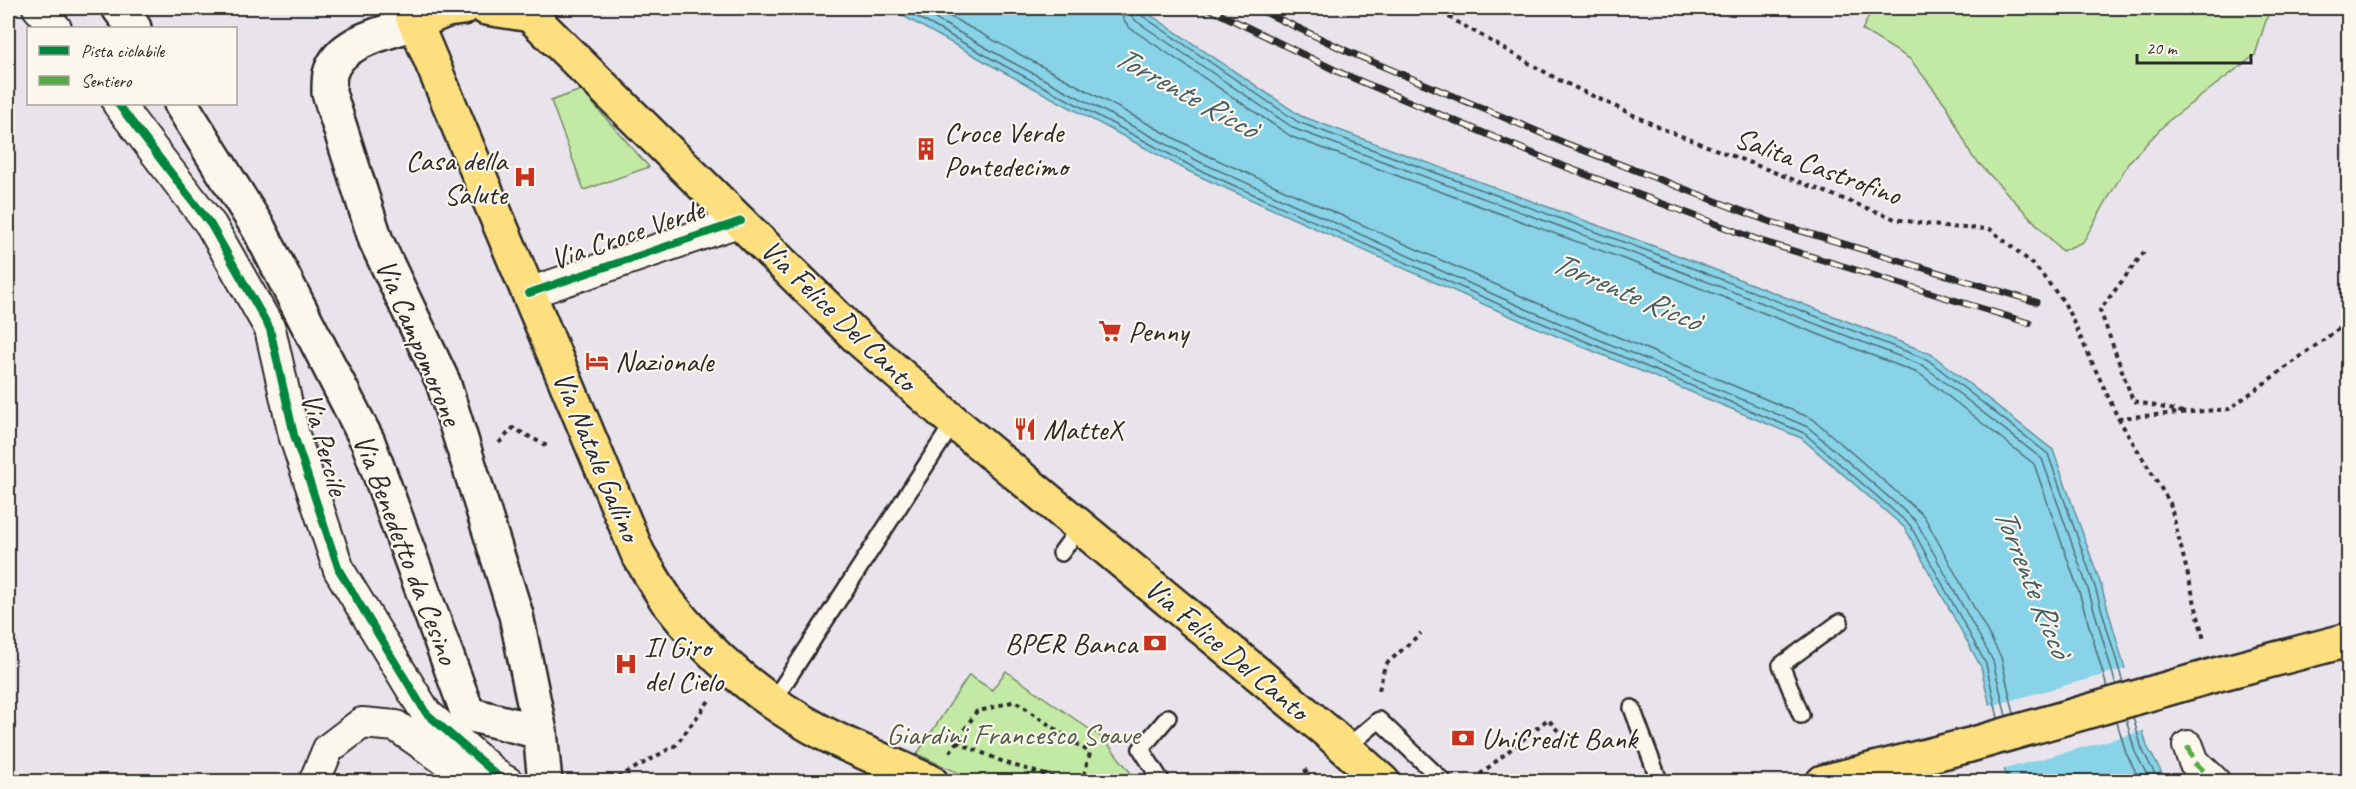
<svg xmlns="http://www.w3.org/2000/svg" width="2356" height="789" font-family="Caveat,sans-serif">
  <rect width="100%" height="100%" fill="#e9e4eb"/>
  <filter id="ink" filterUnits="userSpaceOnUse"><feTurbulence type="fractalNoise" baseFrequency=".0167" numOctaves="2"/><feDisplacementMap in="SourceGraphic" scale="12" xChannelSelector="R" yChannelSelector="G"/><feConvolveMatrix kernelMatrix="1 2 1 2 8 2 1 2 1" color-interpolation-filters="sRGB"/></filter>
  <g filter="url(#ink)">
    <!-- green -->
    <path fill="#c2eaa5" stroke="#768a68" stroke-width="1.5" d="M1873,8h397l-15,47 -88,67 -38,40 -46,80 -21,9 -90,-95 -26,-51 -36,-46 -48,-29z
      M581,90l68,77 -65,23 -33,-89z
      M1006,671l99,69 32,41h-161l-59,-27 52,-79 23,15z"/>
    <!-- water -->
    <path fill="#88d3e8" stroke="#63909c" stroke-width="1.5" d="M889,8h251l161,108 358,132 272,106 122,96 48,135 46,161 19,35h-159l-26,-114 -76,-139 -104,-90 -280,-117 -329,-148 -192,-103z"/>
    <!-- pier -->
    <path fill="#e9e4eb" d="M2128,668l18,62 -145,40 -14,-63z"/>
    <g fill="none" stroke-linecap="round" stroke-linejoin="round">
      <!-- shore -->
      <path stroke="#506e77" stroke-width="1.5" d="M901,8l102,57 192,103 328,147 281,118 106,92 76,139 12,54
        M916,8l90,51 192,102 328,148 282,118 108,94 77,140 13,55
        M934,8l268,145 328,147 283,119 111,97 77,141 13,57
        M1121,8l2,11 7,9 162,109 359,132 269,105 114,90 45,128 28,95
        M1130,8l1,7 5,6 159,108 359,132 270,105 118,93 46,130 28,96
        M1137,8l4,7 157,107 358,132 272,106 120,94 47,133 28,96
        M2133,717l9,32 17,33
        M2126,719l9,33 16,30
        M2117,722l9,31 15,29"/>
      <!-- lane casing -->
      <g stroke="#2b2b2b" stroke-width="20">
        <path id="lane" d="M1061,553l19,-26
          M773,701l181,-279
          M1632,708l25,67
          M1801,715l-20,-50 59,-43
          M1346,748l33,-28 65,62
          M1162,782l-21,-33 27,-32"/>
      </g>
      <!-- street casing -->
      <g stroke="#2b2b2b" stroke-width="34">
        <path id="street" d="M38,8l18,20
          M118,104l93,121 59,104 24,106 45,135 87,143 73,64 9,5
          M529,293l212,-72
          M2188,746l6,16 21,20
          M314,782l14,-33 34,-26 34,3 60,42 11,14"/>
      </g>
      <!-- secondary casing -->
      <g stroke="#2b2b2b" stroke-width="38">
        <path id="secondary" d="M119,8l15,20
          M415,23c-28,10 -76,17 -85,51 -1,5 -1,13 -1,19l47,148 67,141 73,233 24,117 5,50
          M181,104l78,125 109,213 100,272 72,18"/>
      </g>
      <!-- primary casing -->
      <g stroke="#2b2b2b" stroke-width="38">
        <path id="primary" d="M409,8l229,546c10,16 19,32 29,47 42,55 98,102 160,134 34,17 70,31 104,47
          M486,8l45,7
          M523,8l336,331 95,83 375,311 54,49
          M415,23l32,-13 16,-2
          M1823,782l147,-37 245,-70 133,-35"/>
      </g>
      <!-- path -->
      <path stroke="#2b2b2b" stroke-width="4" stroke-dasharray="4.5 4.5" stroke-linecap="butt" d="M1433,8l124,71 106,50 232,90 50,8 45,2 44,36 30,37 54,116 52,85 34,137
        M2144,252l-44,58 33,91 50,11
        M2118,418l111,-9 119,-87
        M499,443l14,-15 34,18
        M1379,690l6,-25 36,-32
        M957,742l49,21 63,19
        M950,752l26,-40 39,-11 75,52 -8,29
        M1305,769l5,13
        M1473,780l75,-61 10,12
        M610,782l66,-37 35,-47"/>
      <!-- lane -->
      <use href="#lane" stroke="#fbf7ec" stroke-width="15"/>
      <!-- street -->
      <use href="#street" stroke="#fbf7ec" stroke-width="30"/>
      <!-- secondary -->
      <use href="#secondary" stroke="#fbf7ec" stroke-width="33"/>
      <!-- primary -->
      <use href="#primary" stroke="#fddf80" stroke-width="33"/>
      <!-- rail casing -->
      <g stroke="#2b2b2b" stroke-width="7">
        <path id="rail" d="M1208,8l133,65 217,91 203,77 268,82
          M1256,8l93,44 218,92 201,77 268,81"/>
      </g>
      <!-- rail -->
      <use href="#rail" stroke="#fbf7ec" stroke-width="4.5" stroke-dasharray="14" stroke-linecap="butt"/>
      <!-- quiet -->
      <path stroke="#54ab44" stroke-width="6" stroke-dasharray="12 6" stroke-linecap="butt" d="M2188,746l6,16 21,20"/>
      <!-- cycleway casing -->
      <g stroke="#fbf7ec" stroke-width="11">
        <path id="cycleway" d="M118,104l93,121 59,104 24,106 45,135 87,143 73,64 9,5
          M529,293l212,-72"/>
      </g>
      <!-- cycleway -->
      <use href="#cycleway" stroke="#00873e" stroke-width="8"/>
    </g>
  </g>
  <!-- icons -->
  <defs>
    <g id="building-bare" transform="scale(1.8)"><path d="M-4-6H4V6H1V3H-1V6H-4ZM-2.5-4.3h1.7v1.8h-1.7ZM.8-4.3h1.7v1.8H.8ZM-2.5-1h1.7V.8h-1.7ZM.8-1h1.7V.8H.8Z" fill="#c8321e" stroke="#fbf7ec" stroke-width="2.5" paint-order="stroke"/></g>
    <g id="hospital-bare" transform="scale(1.8)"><path d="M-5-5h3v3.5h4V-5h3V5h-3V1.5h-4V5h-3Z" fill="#c8321e" stroke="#fbf7ec" stroke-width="2.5" paint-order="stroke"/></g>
    <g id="supermarket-bare" transform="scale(1.8)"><path d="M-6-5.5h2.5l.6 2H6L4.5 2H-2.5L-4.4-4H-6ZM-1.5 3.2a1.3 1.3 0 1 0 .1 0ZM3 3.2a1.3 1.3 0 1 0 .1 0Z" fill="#c8321e" stroke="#fbf7ec" stroke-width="2.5" paint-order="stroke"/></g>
    <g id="hotel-bare" transform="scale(1.8)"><path d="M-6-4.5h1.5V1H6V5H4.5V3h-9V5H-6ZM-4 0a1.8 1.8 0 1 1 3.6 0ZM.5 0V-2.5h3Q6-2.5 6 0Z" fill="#c8321e" stroke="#fbf7ec" stroke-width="2.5" paint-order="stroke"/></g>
    <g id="restaurant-bare" transform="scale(1.8)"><path d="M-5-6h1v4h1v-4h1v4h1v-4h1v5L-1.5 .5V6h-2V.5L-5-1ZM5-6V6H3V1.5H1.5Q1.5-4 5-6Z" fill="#c8321e" stroke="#fbf7ec" stroke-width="2.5" paint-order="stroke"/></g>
    <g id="bank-bare" transform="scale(1.8)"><path d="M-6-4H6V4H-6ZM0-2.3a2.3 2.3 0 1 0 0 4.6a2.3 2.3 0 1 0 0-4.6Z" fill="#c8321e" stroke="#fbf7ec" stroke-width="2.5" paint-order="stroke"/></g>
  </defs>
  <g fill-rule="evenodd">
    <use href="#building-bare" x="926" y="149"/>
    <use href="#hospital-bare" x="525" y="177"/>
    <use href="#supermarket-bare" x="1110" y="331"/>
    <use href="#hotel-bare" x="597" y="361"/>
    <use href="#restaurant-bare" x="1025" y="429"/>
    <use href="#bank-bare" x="1155" y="643"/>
    <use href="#hospital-bare" x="626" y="664"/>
    <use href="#bank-bare" x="1463" y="738"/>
  </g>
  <g text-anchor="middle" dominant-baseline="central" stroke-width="4.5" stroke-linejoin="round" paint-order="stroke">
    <!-- poi labels -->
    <g font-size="30" fill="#2b2b2b" stroke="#fbf7ec" text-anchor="start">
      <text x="944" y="132">Croce Verde<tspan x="944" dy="34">Pontedecimo</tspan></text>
      <text x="507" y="160" text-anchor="end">Casa della<tspan x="507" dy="34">Salute</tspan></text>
      <text x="1128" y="331">Penny</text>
      <text x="615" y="361">Nazionale</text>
      <text x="1043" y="429">MatteX</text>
      <text x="1137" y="643" text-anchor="end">BPER Banca</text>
      <text x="644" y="647">Il Giro<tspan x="644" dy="34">del Cielo</tspan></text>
      <text x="1481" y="738">UniCredit Bank</text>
    </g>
    <!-- street labels -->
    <g font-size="30" fill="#2b2b2b" stroke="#fbf7ec">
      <text transform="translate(1818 166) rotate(20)">Salita Castrofino</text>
      <text transform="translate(627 234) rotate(-19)">Via Croce Verde</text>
      <text transform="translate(839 315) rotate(44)">Via Felice Del Canto</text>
      <text transform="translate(419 342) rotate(67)">Via Campomorone</text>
      <text transform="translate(325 444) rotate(74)">Via Percile</text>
      <text transform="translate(597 456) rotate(67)">Via Natale Gallino</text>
      <text transform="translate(406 549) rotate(69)">Via Benedetto da Cesino</text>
      <text transform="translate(1227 649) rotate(40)">Via Felice Del Canto</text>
    </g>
    <!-- park labels -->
    <g font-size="30" fill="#515b4a" stroke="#fbf7ec">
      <text x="1013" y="734">Giardini Francesco Soave</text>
    </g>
    <!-- water labels -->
    <g font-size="32" font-style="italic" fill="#475d64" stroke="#fbf7ec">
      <text transform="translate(1186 92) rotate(29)">Torrente Riccò</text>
      <text transform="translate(1626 291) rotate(23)">Torrente Riccò</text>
      <text transform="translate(2033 582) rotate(68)">Torrente Riccò</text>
    </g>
  </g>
  <!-- margin -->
  <rect width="2356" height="789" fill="none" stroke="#fbf7ec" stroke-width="30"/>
  <rect x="15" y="15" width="2326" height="759" fill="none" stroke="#2b2b2b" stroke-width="2" filter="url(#ink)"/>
  <!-- legend -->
  <rect x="27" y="27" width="210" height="78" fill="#fbf7ec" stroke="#a8a59f" stroke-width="1.5"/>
  <rect x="39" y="46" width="30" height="9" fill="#00873e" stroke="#a8a59f" stroke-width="1.5"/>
  <text x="81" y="57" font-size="18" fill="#2b2b2b">Pista ciclabile</text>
  <rect x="39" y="76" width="30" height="9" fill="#54ab44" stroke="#a8a59f" stroke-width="1.5"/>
  <text x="81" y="87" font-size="18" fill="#2b2b2b">Sentiero</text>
  <!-- scale -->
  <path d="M2137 54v9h114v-9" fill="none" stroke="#2b2b2b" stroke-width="3"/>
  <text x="2146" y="54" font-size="18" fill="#2b2b2b" stroke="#fbf7ec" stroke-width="4.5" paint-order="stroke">20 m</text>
</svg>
